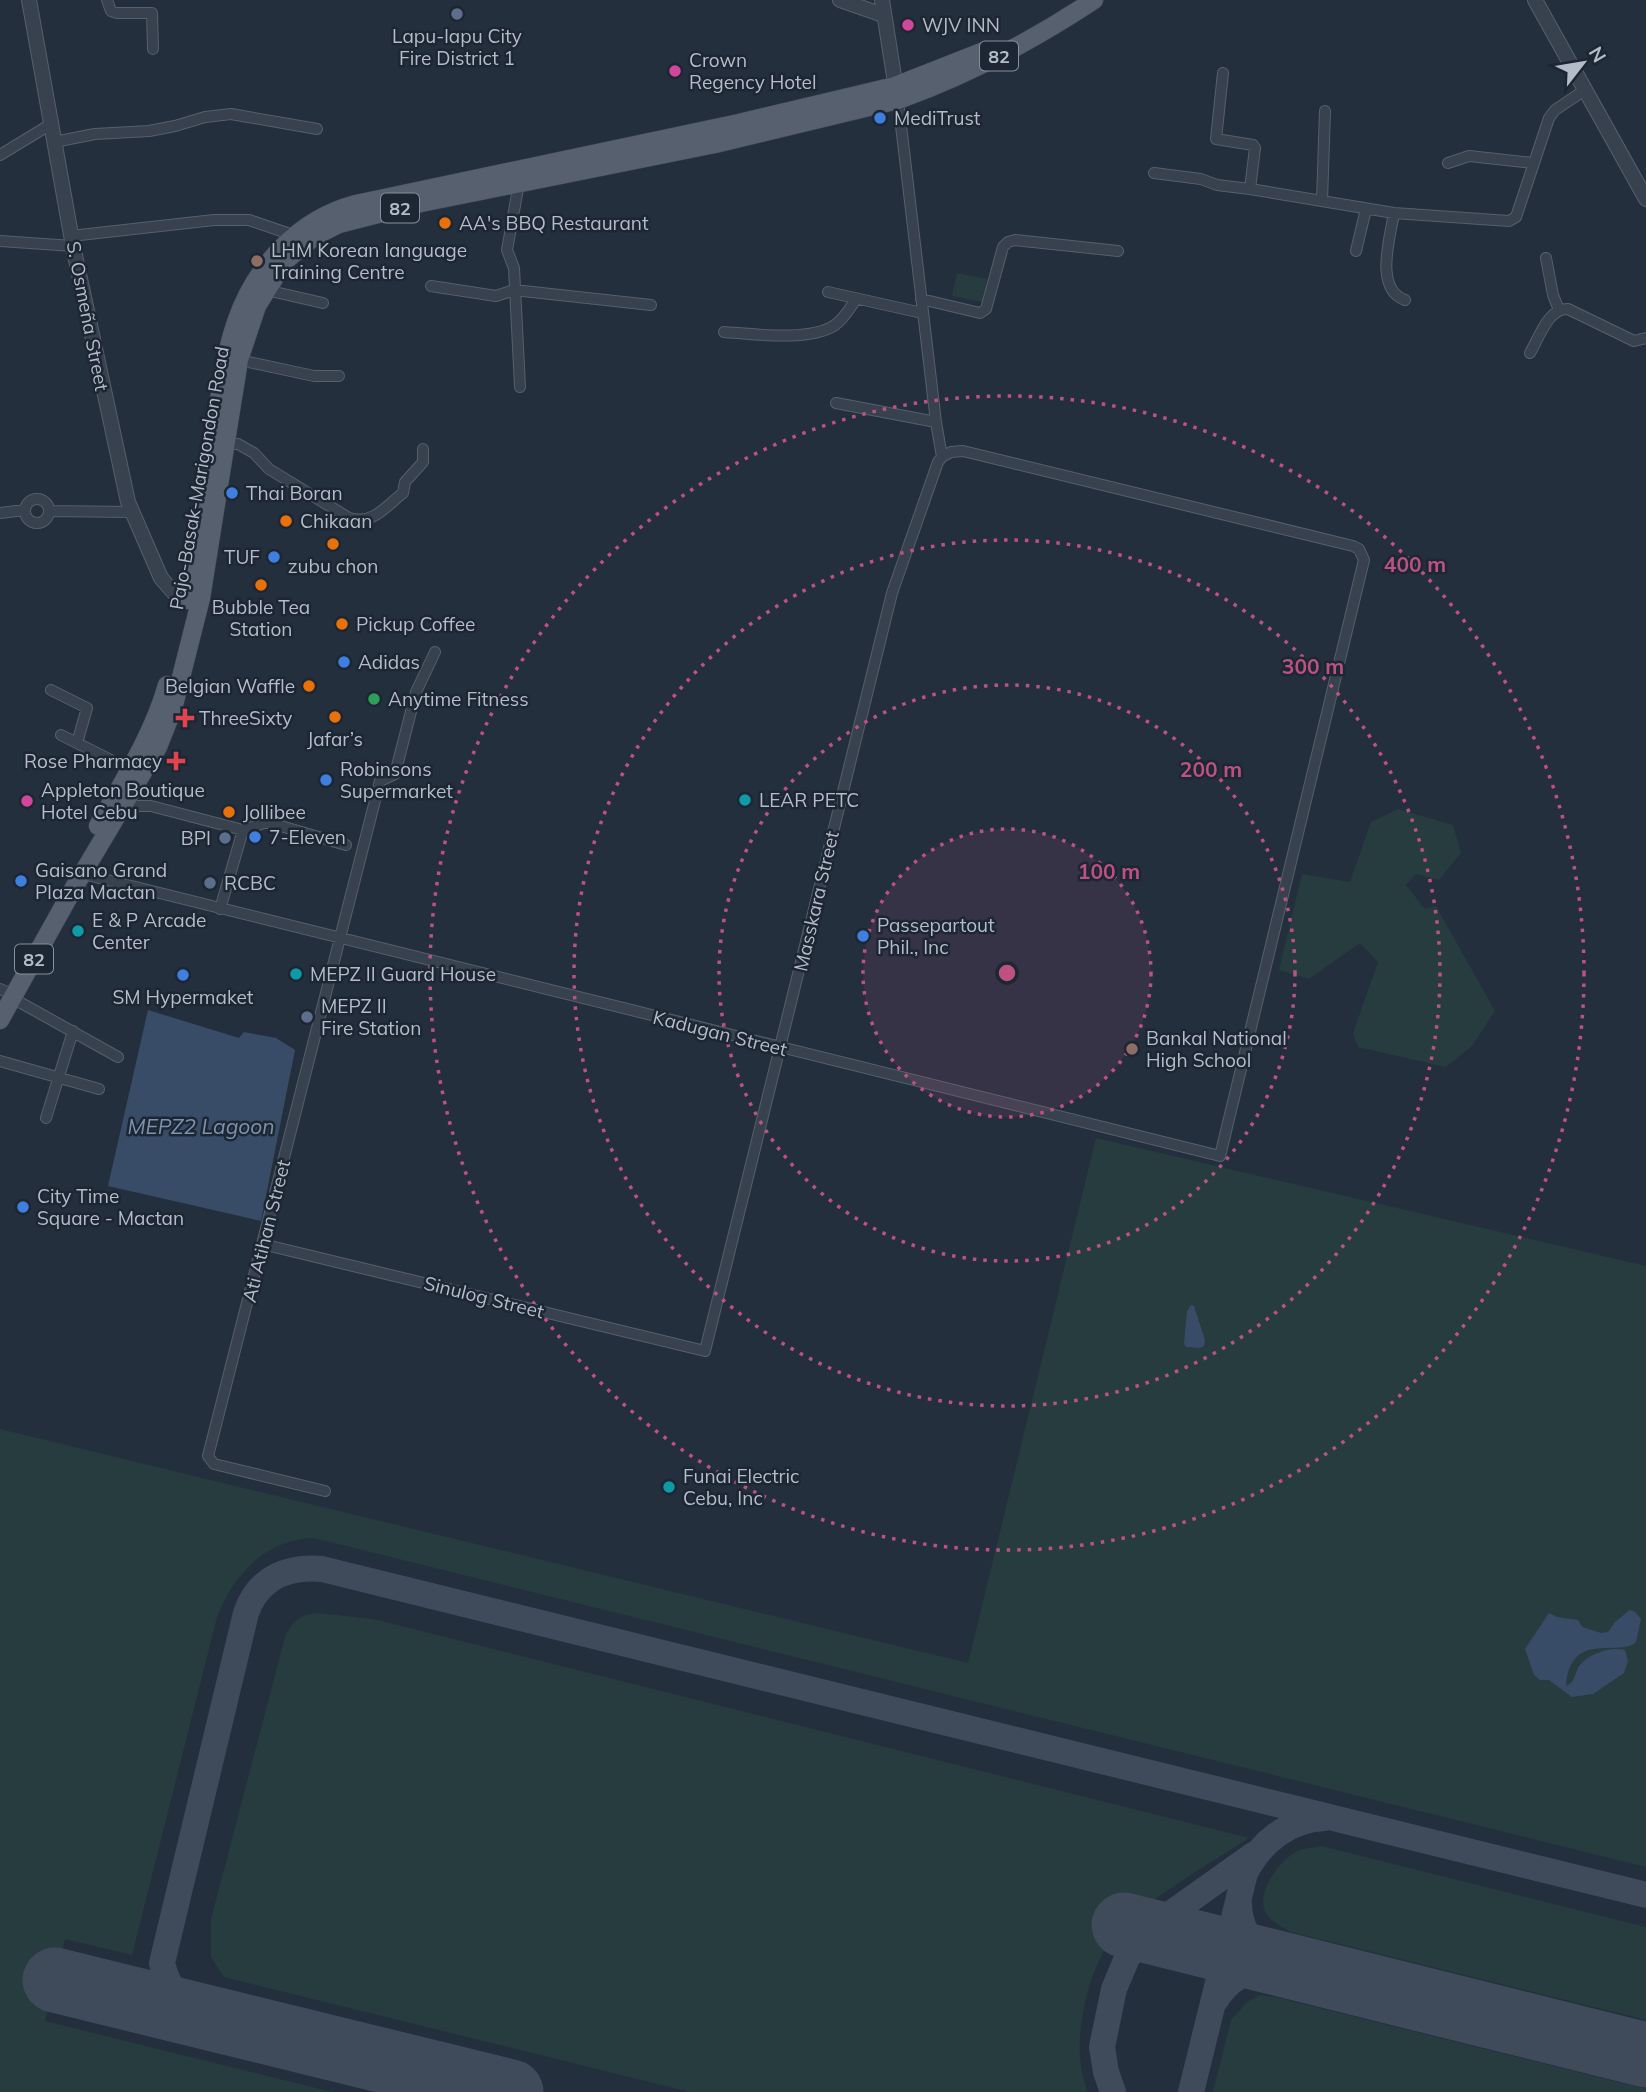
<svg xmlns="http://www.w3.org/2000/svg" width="1646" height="2092" font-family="Mulish,sans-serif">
  <rect width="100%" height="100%" fill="#242f3e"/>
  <!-- green -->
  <path fill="#263c3f" d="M957,273l30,6 -4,23 -31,-6z
    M1398,809l55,16 8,28 -22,27 -23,-6 -10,11 19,24 11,-3 59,105 -23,35 -26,21 -88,-20 -5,-14 25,-71 -18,-19 -51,36 -30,-9 23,-96 48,8 21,-60z
    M1096,1138l550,128v601l-1332,-329c-48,1 -80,36 -97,79l-85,338 -67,-16 -20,82 287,71h-332v-663l968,234z
    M317,1613l56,6 876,219c-39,26 -105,62 -134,97 -18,23 -27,50 -32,78 -5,28 -5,53 5,79h-398l-466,-115 -13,-20v-38l74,-282c7,-16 16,-22 32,-24z
    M1321,1846l325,81v93l-355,-88c-9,-5 -20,-10 -25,-19 -11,-20 12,-50 28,-60 8,-5 18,-5 27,-7z
    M1259,1995l17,2 370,92v3h-433l18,-72 15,-17z"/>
  <!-- water -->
  <path fill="#394c67" d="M148,1010l91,28 5,-6 32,6 19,12 -34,171 -153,-35z
    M1191,1305l3,1 11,34 -1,6 -4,2 -14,-1 -2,-3 3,-33z
    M1630,1610l5,2 6,7 -5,23c-17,16 -66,-13 -70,44 9,-4 8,-10 12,-18 8,-14 33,-22 47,-18l3,11 -4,12 -31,21 -21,3 -23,-17h-9l-6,-5 -9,-26 24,-36 8,4 21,3 4,7 19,6 7,-1 7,-10z"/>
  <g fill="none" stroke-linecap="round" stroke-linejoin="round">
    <!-- taxiway -->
    <path stroke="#3f4a5a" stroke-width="26" d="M1239,1904c1,29 18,50 44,61
      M1215,2001c15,-25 39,-36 68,-36
      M190,2013c-14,-16 -23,-29 -28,-50l84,-350c12,-35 41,-47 76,-44l1324,326
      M1113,2092l-7,-20 -4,-25 12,-58 13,-31 16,-22 23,-19 87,-62
      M1191,2092l54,-219c16,-31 43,-53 79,-55"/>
    <!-- runway -->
    <path stroke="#3f4a5a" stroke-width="65" d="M1124,1925l522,130
      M55,1980l456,112"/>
    <!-- minor casing -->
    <g stroke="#565f6c" stroke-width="12">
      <path id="minor" d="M107,0l4,11 6,2h35l1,36
        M1223,73l-7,66 37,6 2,3 -5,41
        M898,100l38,322 6,35
        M54,142l41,-8 54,-3 26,-5 30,-9 26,-3 86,15
        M0,155l51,-31
        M1448,163l21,-7 64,7
        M1154,173l47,6 16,6 33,4 144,24 115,8 7,-4 33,-99 6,-8 30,-20
        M519,183l-12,67 7,18 6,119
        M1322,201l3,-90
        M1394,213c-4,25 -20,76 11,87
        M71,236l143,-16h35l44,15
        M0,241l73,5
        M1356,251l10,-42
        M1546,258l7,37 6,15
        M431,286l65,10 18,-6 137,15
        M266,290l57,13
        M828,292l94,21
        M921,299l59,14 6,-4 17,-62 5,-5 7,-2 103,11
        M724,332c29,2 86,10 111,-7 9,-6 15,-17 21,-26
        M1530,353c9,-15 18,-45 38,-44l66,32 12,-3
        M239,360l75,16h25
        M836,403l100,19
        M225,444h13l16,9 15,16 80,49c24,7 36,-11 54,-25l2,-11 18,-20v-13
        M25 511a12 12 0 1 1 24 0a12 12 0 1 1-24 0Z
        M49,511l83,1
        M0,513l25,-3
        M51,690l36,18 -10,35
        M61,735l68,34
        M123,806h28l92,24 24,-8 79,23
        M83,874l1137,282 144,-596 -5,-11 -6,-3 -390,-95 -12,1 -9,5
        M220,909l23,-79
        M0,989l5,2
        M14,999l104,58
        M0,1061l99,28
        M46,1118l27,-87
        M262,1244l443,107 187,-758 46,-131 4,-5
        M325,1491l-111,-27 -6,-8 172,-675 15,-7 21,-82 19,-40"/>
    </g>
    <!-- tertiary casing -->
    <g stroke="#565f6c" stroke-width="16">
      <path id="tertiary" d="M29,0l44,246 55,256 33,76 15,17 21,6
        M840,0l43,15
        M882,0l15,95
        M1535,0l111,199"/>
    </g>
    <!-- primary casing -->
    <g stroke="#414a57" stroke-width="19">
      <path id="primary" d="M187,600c5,-17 6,-35 9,-52 7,-42 13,-85 20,-127 5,-33 9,-67 20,-99 19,-56 63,-103 120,-118l383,-81 156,-37 89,-35
        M98,826c25,-45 55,-91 69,-141
        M0,1020l72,-129 86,-144 15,-38 28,-111 38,-238 18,-54 28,-45 30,-25 24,-12 82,-21 294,-59 183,-44c70,-25 134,-59 196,-100"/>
    </g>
    <!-- minor -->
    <use href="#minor" stroke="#38414e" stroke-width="10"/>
    <!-- tertiary -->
    <use href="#tertiary" stroke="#38414e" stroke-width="14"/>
    <!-- primary -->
    <use href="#primary" stroke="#56606e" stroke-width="18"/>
  </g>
  <!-- distance rings -->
  <circle cx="1007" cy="973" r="144" fill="#bd5182" fill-opacity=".12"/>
  <g fill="none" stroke="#bd5182" stroke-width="3.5" stroke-dasharray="3.5 7">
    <circle cx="1007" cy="973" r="144"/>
    <circle cx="1007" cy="973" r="288"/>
    <circle cx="1007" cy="973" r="433"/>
    <circle cx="1007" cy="973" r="577"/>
  </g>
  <!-- markers -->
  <g fill="#5c6f8a" stroke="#1d2633" stroke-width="2.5">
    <circle cx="457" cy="14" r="7"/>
    <circle cx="225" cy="838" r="7"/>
    <circle cx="210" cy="883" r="7"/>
    <circle cx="307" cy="1017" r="7"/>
  </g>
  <g fill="#d1479c" stroke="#1d2633" stroke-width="2.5">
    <circle cx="908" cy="25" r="7"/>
    <circle cx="675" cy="71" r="7"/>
    <circle cx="27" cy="801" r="7"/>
  </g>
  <g fill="#3f7fe0" stroke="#1d2633" stroke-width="2.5">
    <circle cx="880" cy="118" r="7"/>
    <circle cx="232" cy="493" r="7"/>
    <circle cx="274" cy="557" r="7"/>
    <circle cx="344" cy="662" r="7"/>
    <circle cx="326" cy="780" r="7"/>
    <circle cx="255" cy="837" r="7"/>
    <circle cx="21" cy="881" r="7"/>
    <circle cx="863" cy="936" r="7"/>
    <circle cx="183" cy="975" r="7"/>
    <circle cx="23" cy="1207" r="7"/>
  </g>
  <g fill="#e8710a" stroke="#1d2633" stroke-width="2.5">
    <circle cx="445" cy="223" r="7"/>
    <circle cx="286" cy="521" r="7"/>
    <circle cx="333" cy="544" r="7"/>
    <circle cx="261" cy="585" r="7"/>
    <circle cx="342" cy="624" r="7"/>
    <circle cx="309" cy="686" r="7"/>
    <circle cx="335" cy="717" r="7"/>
    <circle cx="229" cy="812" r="7"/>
  </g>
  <g fill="#8d6e63" stroke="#1d2633" stroke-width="2.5">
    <circle cx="257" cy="261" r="7"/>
    <circle cx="1132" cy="1049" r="7"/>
  </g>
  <circle fill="#2e9e5b" stroke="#1d2633" stroke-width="2.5" cx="374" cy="699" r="7"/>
  <g fill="#e0444e" stroke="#1d2633" stroke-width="2.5">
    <path d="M181.5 707.5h7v7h7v7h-7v7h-7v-7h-7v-7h7z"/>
    <path d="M172.5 750.5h7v7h7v7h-7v7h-7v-7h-7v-7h7z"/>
  </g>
  <g fill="#0f9aa8" stroke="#1d2633" stroke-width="2.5">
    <circle cx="745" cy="800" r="7"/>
    <circle cx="78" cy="931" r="7"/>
    <circle cx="296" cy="974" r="7"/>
    <circle cx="669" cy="1487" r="7"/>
  </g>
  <g text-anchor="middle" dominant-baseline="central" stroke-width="5" stroke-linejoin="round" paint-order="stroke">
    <!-- shield labels -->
    <g fill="#1d2633" stroke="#878f9c" stroke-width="2">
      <rect x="980" y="41.5" width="38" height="29" rx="5"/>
      <rect x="381" y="193.5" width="38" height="29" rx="5"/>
      <rect x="15" y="944.5" width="38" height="29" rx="5"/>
    </g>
    <g font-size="18" font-weight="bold" fill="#b4bcc9">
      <text x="999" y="56">82</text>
      <text x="400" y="208">82</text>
      <text x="34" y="959">82</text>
    </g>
    <!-- poi labels -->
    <g font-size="19" fill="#b4bcc9" stroke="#1d2633" text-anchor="start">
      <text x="922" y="25">WJV INN</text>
      <text x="457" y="36" text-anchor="middle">Lapu-lapu City<tspan x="457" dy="22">Fire District 1</tspan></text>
      <text x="689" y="60">Crown<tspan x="689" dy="22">Regency Hotel</tspan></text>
      <text x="894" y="118">MediTrust</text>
      <text x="459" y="223">AA's BBQ Restaurant</text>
      <text x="271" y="250">LHM Korean language<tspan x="271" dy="22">Training Centre</tspan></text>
      <text x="246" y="493">Thai Boran</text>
      <text x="300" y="521">Chikaan</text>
      <text x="260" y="557" text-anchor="end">TUF</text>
      <text x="333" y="566" text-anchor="middle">zubu chon</text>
      <text x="261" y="607" text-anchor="middle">Bubble Tea<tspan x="261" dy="22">Station</tspan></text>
      <text x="356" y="624">Pickup Coffee</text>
      <text x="358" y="662">Adidas</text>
      <text x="295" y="686" text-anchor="end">Belgian Waffle</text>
      <text x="388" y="699">Anytime Fitness</text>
      <text x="199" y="718">ThreeSixty</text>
      <text x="335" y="739" text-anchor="middle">Jafar’s</text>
      <text x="162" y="761" text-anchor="end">Rose Pharmacy</text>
      <text x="340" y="769">Robinsons<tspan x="340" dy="22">Supermarket</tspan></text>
      <text x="41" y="790">Appleton Boutique<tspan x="41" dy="22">Hotel Cebu</tspan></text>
      <text x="759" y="800">LEAR PETC</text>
      <text x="243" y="812">Jollibee</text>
      <text x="269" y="837">7-Eleven</text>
      <text x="211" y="838" text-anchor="end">BPI</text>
      <text x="35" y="870">Gaisano Grand<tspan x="35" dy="22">Plaza Mactan</tspan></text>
      <text x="224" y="883">RCBC</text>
      <text x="92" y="920">E &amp; P Arcade<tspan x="92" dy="22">Center</tspan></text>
      <text x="877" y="925">Passepartout<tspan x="877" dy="22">Phil., Inc</tspan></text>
      <text x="310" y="974">MEPZ II Guard House</text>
      <text x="183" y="997" text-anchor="middle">SM Hypermaket</text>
      <text x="321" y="1006">MEPZ II<tspan x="321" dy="22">Fire Station</tspan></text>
      <text x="1146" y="1038">Bankal National<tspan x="1146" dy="22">High School</tspan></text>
      <text x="37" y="1196">City Time<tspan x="37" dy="22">Square - Mactan</tspan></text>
      <text x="683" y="1476">Funai Electric<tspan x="683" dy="22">Cebu, Inc</tspan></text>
    </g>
    <!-- street labels -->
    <g font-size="19" fill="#b4bcc9" stroke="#1d2633">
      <text transform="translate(88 316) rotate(79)">S. Osmeña Street</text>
      <text transform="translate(199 478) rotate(-80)">Pajo-Basak-Marigondon Road</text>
      <text transform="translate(816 901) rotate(-77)">Masskara Street</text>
      <text transform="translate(720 1033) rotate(14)">Kadugan Street</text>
      <text transform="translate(266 1231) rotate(-76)">Ati Atihan Street</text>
      <text transform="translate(484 1297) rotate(14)">Sinulog Street</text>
    </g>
    <!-- water labels -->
    <g font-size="21" font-style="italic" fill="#7c92b1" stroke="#1d2633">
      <text x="201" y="1126">MEPZ2 Lagoon</text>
    </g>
  </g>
  <circle cx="1007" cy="973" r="10" fill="#bd5182" stroke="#1d2633" stroke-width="3.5"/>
  <g font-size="21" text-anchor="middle" font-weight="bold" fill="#bd5182" stroke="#1d2633" stroke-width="5" stroke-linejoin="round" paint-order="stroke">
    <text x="1415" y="572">400 m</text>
    <text x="1313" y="674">300 m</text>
    <text x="1211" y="777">200 m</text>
    <text x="1109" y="879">100 m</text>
  </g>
  <!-- north arrow -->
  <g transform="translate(1583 63) rotate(59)" stroke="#1d2633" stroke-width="5" paint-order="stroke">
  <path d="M0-5L12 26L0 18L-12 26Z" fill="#b4bcc9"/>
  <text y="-10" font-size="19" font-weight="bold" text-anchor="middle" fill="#b4bcc9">N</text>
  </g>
</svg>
